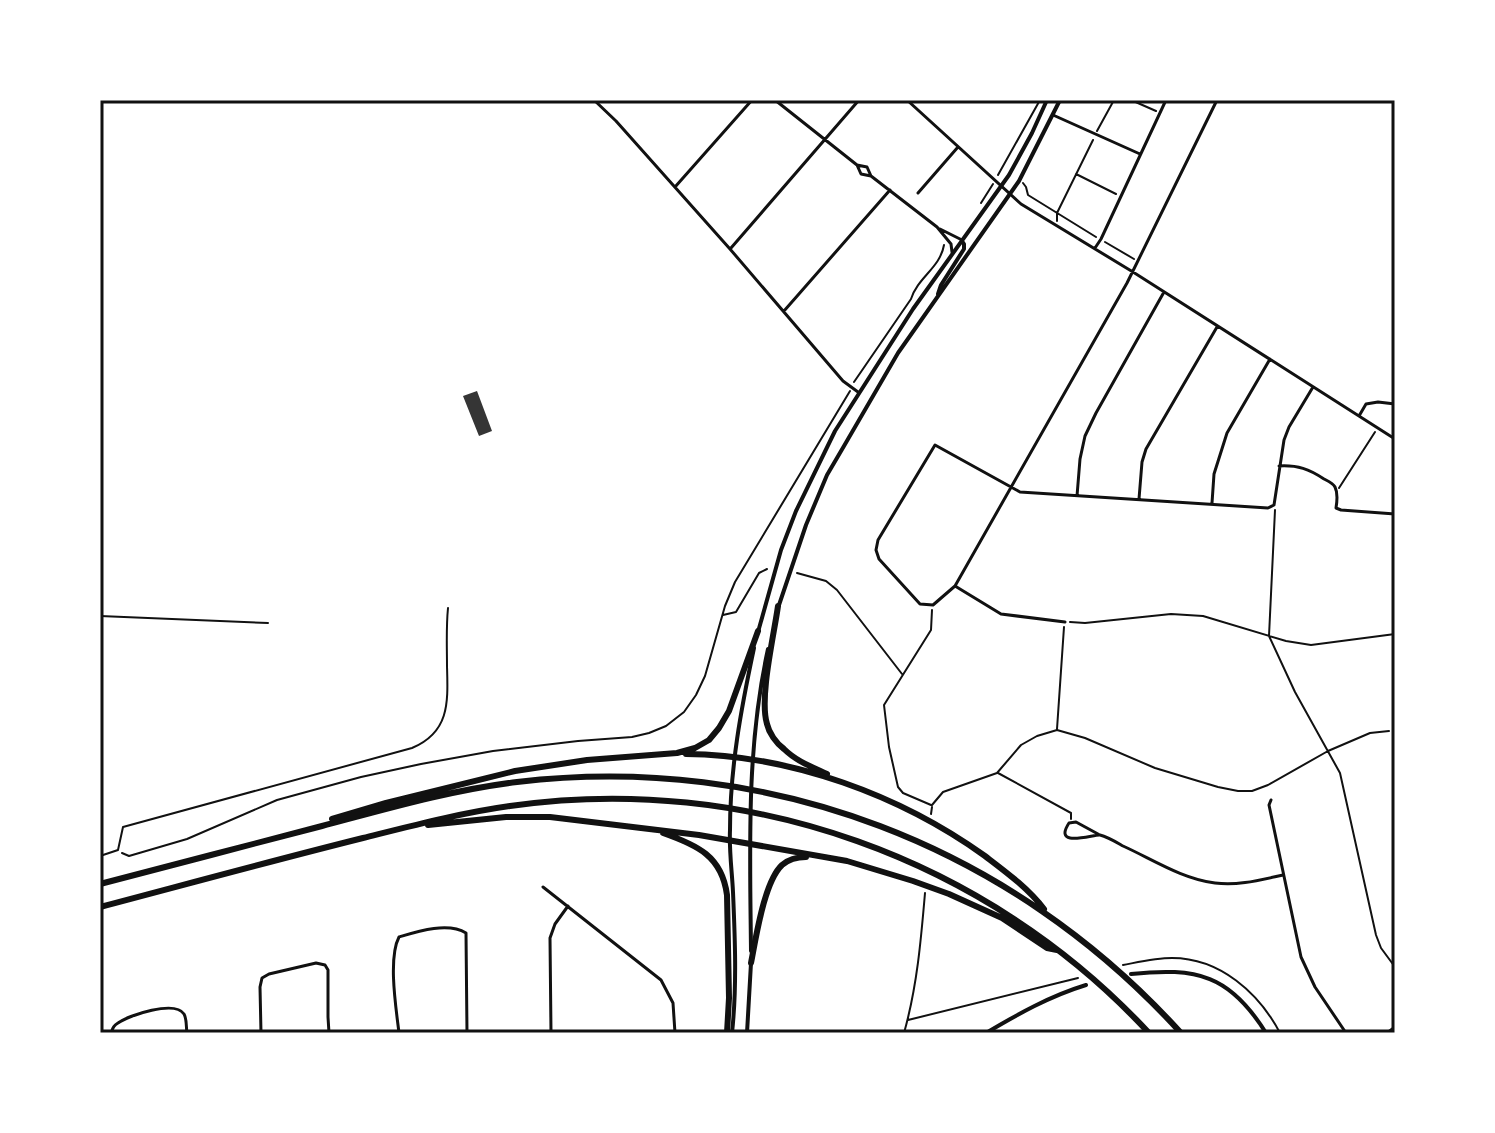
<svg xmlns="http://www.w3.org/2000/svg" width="1495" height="1133" font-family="'Fira Sans Condensed',sans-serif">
  <rect width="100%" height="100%" fill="#fff"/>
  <!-- building -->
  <path fill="#353535" d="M477,391l15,40 -13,5 -16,-40z"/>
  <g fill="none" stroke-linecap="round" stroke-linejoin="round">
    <!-- path -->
    <path stroke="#111" stroke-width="2" d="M1131,100l25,11
      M1097,131l17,-31
      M1076,174l40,20
      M998,175l42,-75
      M1023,183l3,4 2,8 68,42
      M981,203l12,-19
      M1057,221v-8l36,-73
      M1105,242l29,17
      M854,382l57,-83c7,-22 29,-31 33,-54
      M1339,488l36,-56
      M1275,510l-6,126 26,56 45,81 36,162 5,13 14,19
      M797,573l29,8 11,9 65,84
      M723,615l13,-3 23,-39 8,-4
      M100,616l168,7
      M1070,622l15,1 86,-9 32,2 83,25 25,4 84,-11
      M1057,729l7,-102
      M998,773l73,40v6
      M931,805l-28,-12 -5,-6 -9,-40 -5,-42 47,-75 1,-20
      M932,805l11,-13 54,-19 24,-28 16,-9 20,-6 28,8 70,30 63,19 20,4h14l16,-6 60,-34 42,-18 19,-2
      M931,814l1,-7
      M122,853l7,3 58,-17 90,-39 84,-23 60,-13 72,-13 85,-10 54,-4 17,-4 17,-7 18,-14 12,-17 9,-19 20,-70 10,-24 115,-191
      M1123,965c16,-3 33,-7 49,-7 48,0 87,35 108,75
      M908,1020l170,-42
      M904,1033c13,-46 17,-93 21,-140"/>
    <!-- service -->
    <path stroke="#111" stroke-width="2" d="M100,856l18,-6 5,-23 289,-79c38,-16 36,-46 35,-82 0,-19 -1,-38 1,-58"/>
    <!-- minor -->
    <path stroke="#111" stroke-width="3" d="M594,100l22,21 114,128 113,132 15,11
      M775,100l82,65 4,9 10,2
      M907,100l114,104 112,68 262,167
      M1217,100l-90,183 -172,303 -22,19 -13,-1 -41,-45 -3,-9 2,-10 57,-95 76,42 9,5 248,16 6,-3 10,-65 5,-13 24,-40
      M1053,115l87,39
      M857,165l10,2 4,9 66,51 14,17 1,8
      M675,187l77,-87
      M918,193l40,-46
      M940,229l22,11
      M731,248l128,-148
      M1095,248l6,-9 65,-139
      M784,311l106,-121
      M1359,416l7,-12 12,-2 17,2
      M1279,466c19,-1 30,3 45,13 4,2 9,4 11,8 3,6 2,15 1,21l5,2 54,4
      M1077,496l3,-37 5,-23 11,-23 68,-121
      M1139,499l3,-37 4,-13 71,-122
      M1212,503l2,-29 13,-41 43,-74
      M955,586l46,28 64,8
      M1271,800l-2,5 32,152 14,30 31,46
      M1098,834l-22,-12 -7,1c-17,26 25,11 31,12 8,2 16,7 23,11 29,13 59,33 92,37 23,3 45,-3 68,-8
      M543,887l118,93 12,23 2,30
      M111,1033c2,-5 2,-7 7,-10 11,-8 57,-23 66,-9 3,5 2,14 3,19
      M261,1033l-1,-46 2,-9 7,-4 47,-11 9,2 3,5v47l1,16
      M399,1033c-3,-25 -11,-75 0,-96 20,-6 49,-15 67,-4l1,100
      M551,1033l-1,-95 5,-14 13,-18
      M1387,1033l8,-6"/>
    <!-- tertiary -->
    <path stroke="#111" stroke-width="4" d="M1131,974c66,-7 99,1 135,59
      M986,1033c32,-19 64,-37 100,-48"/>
    <!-- secondary -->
    <path stroke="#111" stroke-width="4" d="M938,294l3,-9 23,-36v-5l-2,-3
      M779,605l27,-80 21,-50 17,-29 54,-93 121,-172 41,-81
      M758,632l23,-82 15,-39 39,-80 78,-122 96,-134 23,-42 15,-33
      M751,951c-1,-102 -5,-202 17,-302
      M732,1033c5,-46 3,-95 1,-141 -1,-21 -4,-41 -3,-62 0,-62 11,-121 24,-182
      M747,1033l4,-70"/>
    <!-- motorway -->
    <path stroke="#111" stroke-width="6" d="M778,606c-4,29 -19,92 -11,118 2,9 9,19 17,25 12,12 28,18 43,25
      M686,754c105,1 214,41 299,102 21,16 43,32 59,53
      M332,819l54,-16 129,-32 72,-11 90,-7 18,-5 14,-8 10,-12 10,-17 29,-80
      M428,825l78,-8h44l149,18 148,26 66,20 36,13 53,24 45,30 10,2
      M663,833c34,12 59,23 64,62l2,103 -2,35
      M100,884c74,-19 148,-39 222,-58 64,-17 129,-36 195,-44 252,-30 495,64 664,251
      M100,907c87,-23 175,-47 263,-69 48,-12 97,-25 147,-32 236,-34 477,52 639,227
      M751,963c5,-25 13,-81 31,-98 7,-6 15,-8 24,-8"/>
  </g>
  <!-- border -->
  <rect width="1495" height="1133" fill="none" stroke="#ffffff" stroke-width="204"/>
  <rect x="102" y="102" width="1291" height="929" fill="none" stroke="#111" stroke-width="3"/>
</svg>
